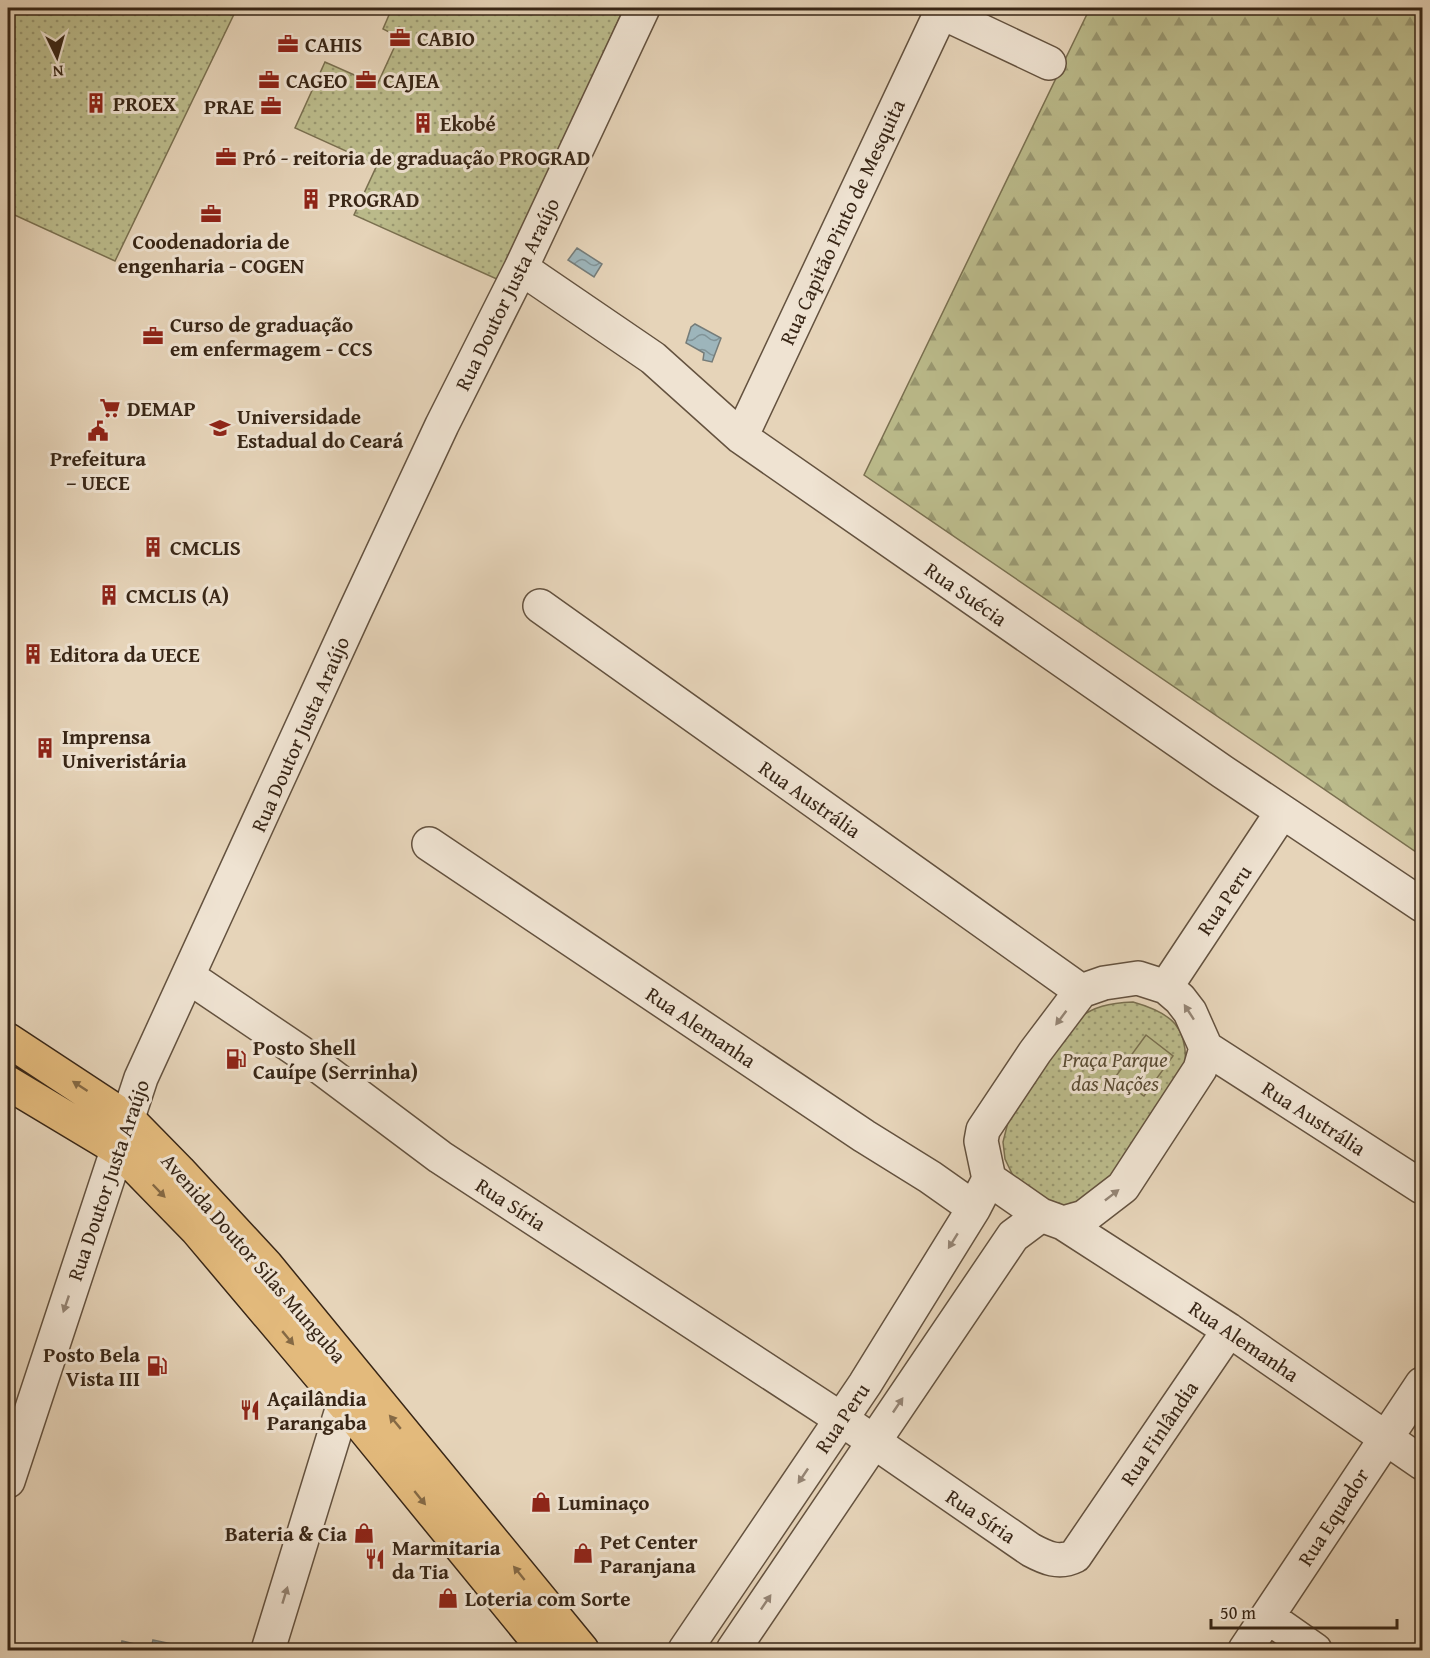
<svg xmlns="http://www.w3.org/2000/svg" width="1430" height="1658" font-family="'Gentium Book Plus',serif">
  <defs>
    <pattern id="grass-dots" width="8" height="8" patternUnits="userSpaceOnUse" patternTransform="scale(1.5)"><rect width="8" height="8" fill="#bbbb8b"/><path d="M2 2h.1M6 6h.1" fill="none" stroke="#999871" stroke-width="1.8" stroke-linecap="round"/></pattern>
    <pattern id="forest-firs" width="22" height="20" patternUnits="userSpaceOnUse" patternTransform="scale(1.5)"><rect width="22" height="20" fill="#bbbb8b"/><path d="M5 1l3.5 6h-7zM16 11l3.5 6h-7z" fill="#999871"/></pattern>
    <pattern id="water-waves" width="16" height="10" patternUnits="userSpaceOnUse" patternTransform="scale(1.5)"><rect width="16" height="10" fill="#9db5bb"/><path d="M0 5q4-4 8 0t8 0" fill="none" stroke="#819397"/></pattern>
  </defs>
  <rect width="100%" height="100%" fill="#e6d4b9"/>
  <filter id="stains"><feTurbulence type="fractalNoise" baseFrequency=".00333" numOctaves="4"/><feColorMatrix values="0 0 0 0 .2 0 0 0 0 .09 0 0 0 0 .02 0 0 0 .5 -.17"/></filter>
  <radialGradient id="worn" r=".72"><stop offset=".6" stop-color="#630" stop-opacity="0"/><stop offset="1" stop-color="#630" stop-opacity=".3"/></radialGradient>
  <!-- grass -->
  <path fill="url(#grass-dots)" stroke="#7a7050" stroke-width="1.5" d="M14,8h223l-122,253 -107,-49v-191z
    M392,8h232l-125,272 -145,-65 23,-50 -82,-37 30,-66 52,23 22,-48 -16,-8z
    M1133,1002c39,11 56,25 52,68l-77,118 -32,19 -25,-1 -34,-22 -12,-25 -2,-17 6,-24 66,-97c18,-15 35,-18 58,-19z"/>
  <!-- forest -->
  <path fill="url(#forest-firs)" stroke="#7a7050" stroke-width="1.5" d="M1090,8h332v848l-558,-381z"/>
  <!-- pitch -->
  <path fill="#bbbb8b" stroke="#7a7050" stroke-width="1.5" d="M1146,1035l27,21 -29,40 -28,-20z"/>
  <!-- water -->
  <path fill="url(#water-waves)" stroke="#757c79" stroke-width="1.5" d="M577,248l25,16 -8,13 -26,-17z
    M695,324l26,14 -9,24 -9,-2 1,-7 -18,-10 5,-16z
    M153,1640l24,5 -1,5h-56l2,-9 29,7z"/>
  <g fill="none" stroke-linecap="round" stroke-linejoin="round">
    <!-- minor casing -->
    <g stroke="#64523f" stroke-width="36">
      <path id="minor" d="M941,12l108,51
        M521,268l132,90 88,79 482,335 199,133
        M741,437l202,-429
        M540,606l541,385
        M429,844l435,292 66,41 44,31
        M189,977l111,75 140,105 401,262 190,131c15,8 28,14 44,6l154,-226
        M1166,987l116,-175
        M1206,1048l216,139
        M989,1179l52,36 22,8 166,107 193,133
        M8,1481l133,-403 214,-467 87,-186 79,-157 122,-260
        M1268,1617l47,33
        M268,1650l83,-270
        M685,1650l180,-266 109,-176 15,-29 -8,-38 2,-11 52,-78 46,-61 23,-8 34,-5 28,9 14,12 10,13 16,36 -6,21 -77,118 -39,30 -21,6
        M733,1650l280,-414 28,-21
        M1245,1650l177,-266"/>
    </g>
    <!-- major casing -->
    <g stroke="#382616" stroke-width="36">
      <path id="major" d="M8,1040l120,79 51,52 87,94 316,385
        M8,1083l110,66 79,81 147,174 201,246"/>
    </g>
    <!-- minor -->
    <use href="#minor" stroke="#efe3d2" stroke-width="33"/>
    <!-- major -->
    <use href="#major" stroke="#e3ba7c" stroke-width="33"/>
  </g>
  <!-- one-way arrows -->
  <defs><path id="oneway-solid" d="M-6-.8H1V-3.2L6.5 0L1 3.2V.8H-6Z" transform="scale(1.5)"/></defs>
  <g fill="#948474">
    <use href="#oneway-solid" transform="translate(1189 1012) rotate(-123)"/>
    <use href="#oneway-solid" transform="translate(1061 1018) rotate(127)"/>
    <use href="#oneway-solid" transform="translate(1112 1195) rotate(-38)"/>
    <use href="#oneway-solid" transform="translate(953 1241) rotate(122)"/>
    <use href="#oneway-solid" transform="translate(66 1304) rotate(109)"/>
    <use href="#oneway-solid" transform="translate(898 1405) rotate(-56)"/>
    <use href="#oneway-solid" transform="translate(803 1476) rotate(124)"/>
    <use href="#oneway-solid" transform="translate(285 1595) rotate(-73)"/>
    <use href="#oneway-solid" transform="translate(766 1602) rotate(-56)"/>
  </g>
  <g fill="#856944">
    <use href="#oneway-solid" transform="translate(80 1086) rotate(-147)"/>
    <use href="#oneway-solid" transform="translate(159 1191) rotate(46)"/>
    <use href="#oneway-solid" transform="translate(288 1338) rotate(50)"/>
    <use href="#oneway-solid" transform="translate(395 1422) rotate(-130)"/>
    <use href="#oneway-solid" transform="translate(420 1498) rotate(51)"/>
    <use href="#oneway-solid" transform="translate(519 1573) rotate(-129)"/>
  </g>
  <!-- icons -->
  <defs>
    <g id="office-bare" transform="scale(1.62)"><path d="M-6-3h4V-5.5h4V-3h4V5H-6ZM-1-4.5V-3h2v-1.5ZM-6 0V1H6V0Z" fill="#8f2418" stroke="#efe3d2" stroke-width="2.5" paint-order="stroke"/></g>
    <g id="building-bare" transform="scale(1.62)"><path d="M-4-6H4V6H1V3H-1V6H-4ZM-2.5-4.3h1.7v1.8h-1.7ZM.8-4.3h1.7v1.8H.8ZM-2.5-1h1.7V.8h-1.7ZM.8-1h1.7V.8H.8Z" fill="#8f2418" stroke="#efe3d2" stroke-width="2.5" paint-order="stroke"/></g>
    <g id="supermarket-bare" transform="scale(1.62)"><path d="M-6-5.5h2.5l.6 2H6L4.5 2H-2.5L-4.4-4H-6ZM-1.5 3.2a1.3 1.3 0 1 0 .1 0ZM3 3.2a1.3 1.3 0 1 0 .1 0Z" fill="#8f2418" stroke="#efe3d2" stroke-width="2.5" paint-order="stroke"/></g>
    <g id="university-bare" transform="scale(1.62)"><path d="M0-5L7-2L0 1L-7-2ZM-4 1L0 2.5L4 1V4Q0 6-4 4Z" fill="#8f2418" stroke="#efe3d2" stroke-width="2.5" paint-order="stroke"/></g>
    <g id="civic-bare" transform="scale(1.62)"><path d="M-.6-6.5H3V-4.5H.6V-3L4-1V1h2V6H-6V1h2V-1L-.6-3ZM-1.2 2.5V6h2.4V2.5Z" fill="#8f2418" stroke="#efe3d2" stroke-width="2.5" paint-order="stroke"/></g>
    <g id="fuel-bare" transform="scale(1.62)"><path d="M-5.5-6h7V0h2V4h1.3V-2.5L3-4.5l.8-.8L6-3V5H2.5V1h-1V6h-7ZM-4.2-4.7v3.2H.2V-4.7Z" fill="#8f2418" stroke="#efe3d2" stroke-width="2.5" paint-order="stroke"/></g>
    <g id="restaurant-bare" transform="scale(1.62)"><path d="M-5-6h1v4h1v-4h1v4h1v-4h1v5L-1.5 .5V6h-2V.5L-5-1ZM5-6V6H3V1.5H1.5Q1.5-4 5-6Z" fill="#8f2418" stroke="#efe3d2" stroke-width="2.5" paint-order="stroke"/></g>
    <g id="shop-bare" transform="scale(1.62)"><path d="M-5-2.5h2.3a2.7 3.5 0 0 1 5.4 0H5L5.5 6h-11ZM-1.5-2.5h3a1.5 2.3 0 0 0-3 0Z" fill="#8f2418" stroke="#efe3d2" stroke-width="2.5" paint-order="stroke"/></g>
  </defs>
  <g fill-rule="evenodd">
    <use href="#office-bare" x="400" y="38"/>
    <use href="#office-bare" x="288" y="44"/>
    <use href="#office-bare" x="269" y="80"/>
    <use href="#office-bare" x="366" y="80"/>
    <use href="#building-bare" x="96" y="103"/>
    <use href="#office-bare" x="271" y="106"/>
    <use href="#building-bare" x="423" y="123"/>
    <use href="#office-bare" x="226" y="157"/>
    <use href="#building-bare" x="311" y="199"/>
    <use href="#office-bare" x="211" y="214"/>
    <use href="#office-bare" x="153" y="336"/>
    <use href="#supermarket-bare" x="110" y="408"/>
    <use href="#university-bare" x="220" y="428"/>
    <use href="#civic-bare" x="98" y="431"/>
    <use href="#building-bare" x="153" y="547"/>
    <use href="#building-bare" x="109" y="595"/>
    <use href="#building-bare" x="33" y="654"/>
    <use href="#building-bare" x="45" y="748"/>
    <use href="#fuel-bare" x="236" y="1059"/>
    <use href="#fuel-bare" x="157" y="1366"/>
    <use href="#restaurant-bare" x="250" y="1410"/>
    <use href="#shop-bare" x="541" y="1502"/>
    <use href="#shop-bare" x="364" y="1533"/>
    <use href="#shop-bare" x="583" y="1553"/>
    <use href="#restaurant-bare" x="375" y="1559"/>
    <use href="#shop-bare" x="448" y="1598"/>
  </g>
  <g text-anchor="middle" dominant-baseline="central" stroke-width="6" stroke-linejoin="round" paint-order="stroke">
    <!-- poi labels -->
    <g font-size="21" font-weight="bold" fill="#382616" stroke="#efe3d2" text-anchor="start">
      <text x="417" y="38">CABIO</text>
      <text x="305" y="44">CAHIS</text>
      <text x="286" y="80">CAGEO</text>
      <text x="383" y="80">CAJEA</text>
      <text x="113" y="103">PROEX</text>
      <text x="254" y="106" text-anchor="end">PRAE</text>
      <text x="440" y="123">Ekobé</text>
      <text x="243" y="157">Pró - reitoria de graduação PROGRAD</text>
      <text x="328" y="199">PROGRAD</text>
      <text x="211" y="241" text-anchor="middle">Coodenadoria de<tspan x="211" dy="24">engenharia - COGEN</tspan></text>
      <text x="170" y="324">Curso de graduação<tspan x="170" dy="24">em enfermagem - CCS</tspan></text>
      <text x="127" y="408">DEMAP</text>
      <text x="237" y="416">Universidade<tspan x="237" dy="24">Estadual do Ceará</tspan></text>
      <text x="98" y="458" text-anchor="middle">Prefeitura<tspan x="98" dy="24">– UECE</tspan></text>
      <text x="170" y="547">CMCLIS</text>
      <text x="126" y="595">CMCLIS (A)</text>
      <text x="50" y="654">Editora da UECE</text>
      <text x="62" y="736">Imprensa<tspan x="62" dy="24">Univeristária</tspan></text>
      <text x="253" y="1047">Posto Shell<tspan x="253" dy="24">Cauípe (Serrinha)</tspan></text>
      <text x="140" y="1354" text-anchor="end">Posto Bela<tspan x="140" dy="24">Vista III</tspan></text>
      <text x="267" y="1398">Açailândia<tspan x="267" dy="24">Parangaba</tspan></text>
      <text x="558" y="1502">Luminaço</text>
      <text x="347" y="1533" text-anchor="end">Bateria &amp; Cia</text>
      <text x="600" y="1541">Pet Center<tspan x="600" dy="24">Paranjana</tspan></text>
      <text x="392" y="1547">Marmitaria<tspan x="392" dy="24">da Tia</tspan></text>
      <text x="465" y="1598">Loteria com Sorte</text>
    </g>
    <!-- street labels -->
    <g font-size="21" fill="#382616" stroke="#efe3d2">
      <text transform="translate(842 222) rotate(-65)">Rua Capitão Pinto de Mesquita</text>
      <text transform="translate(507 294) rotate(-64)">Rua Doutor Justa Araújo</text>
      <text transform="translate(966 594) rotate(35)">Rua Suécia</text>
      <text transform="translate(300 734) rotate(-66)">Rua Doutor Justa Araújo</text>
      <text transform="translate(810 799) rotate(35)">Rua Austrália</text>
      <text transform="translate(1224 900) rotate(-56)">Rua Peru</text>
      <text transform="translate(701 1027) rotate(34)">Rua Alemanha</text>
      <text transform="translate(1314 1118) rotate(33)">Rua Austrália</text>
      <text transform="translate(108 1180) rotate(-71)">Rua Doutor Justa Araújo</text>
      <text transform="translate(511 1204) rotate(33)">Rua Síria</text>
      <text transform="translate(254 1258) rotate(49)">Avenida Doutor Silas Munguba</text>
      <text transform="translate(1244 1341) rotate(34)">Rua Alemanha</text>
      <text transform="translate(842 1418) rotate(-56)">Rua Peru</text>
      <text transform="translate(1159 1433) rotate(-56)">Rua Finlândia</text>
      <text transform="translate(981 1516) rotate(34)">Rua Síria</text>
      <text transform="translate(1333 1517) rotate(-57)">Rua Equador</text>
    </g>
    <!-- park labels -->
    <g font-size="21" font-style="italic" fill="#594b33" stroke="#efe3d2">
      <text x="1115" y="1059">Praça Parque<tspan x="1115" dy="24">das Nações</tspan></text>
    </g>
  </g>
  <!-- margin -->
  <rect width="1430" height="1658" fill="none" stroke="#e6d4b9" stroke-width="30"/>
  <rect x="9" y="9" width="1412" height="1640" fill="none" stroke="#382616" stroke-width="3"/>
  <rect x="15" y="15" width="1400" height="1628" fill="none" stroke="#382616" stroke-width="1.5"/>
  <!-- north arrow -->
  <g transform="translate(57 57) rotate(175)" stroke="#efe3d2" stroke-width="4.5" paint-order="stroke">
  <path d="M0-4.5L10 22L0 15L-10 22Z" fill="#382616"/>
  <text y="-9" font-size="16" font-weight="bold" text-anchor="middle" fill="#382616">N</text>
  </g>
  <!-- scale -->
  <path d="M1211 1619v9h186v-9" fill="none" stroke="#382616" stroke-width="3"/>
  <text x="1220" y="1619" font-size="18" fill="#382616" stroke="#efe3d2" stroke-width="4.5" paint-order="stroke">50 m</text>
  <rect width="100%" height="100%" filter="url(#stains)"/>
  <rect width="100%" height="100%" fill="url(#worn)"/>
</svg>
